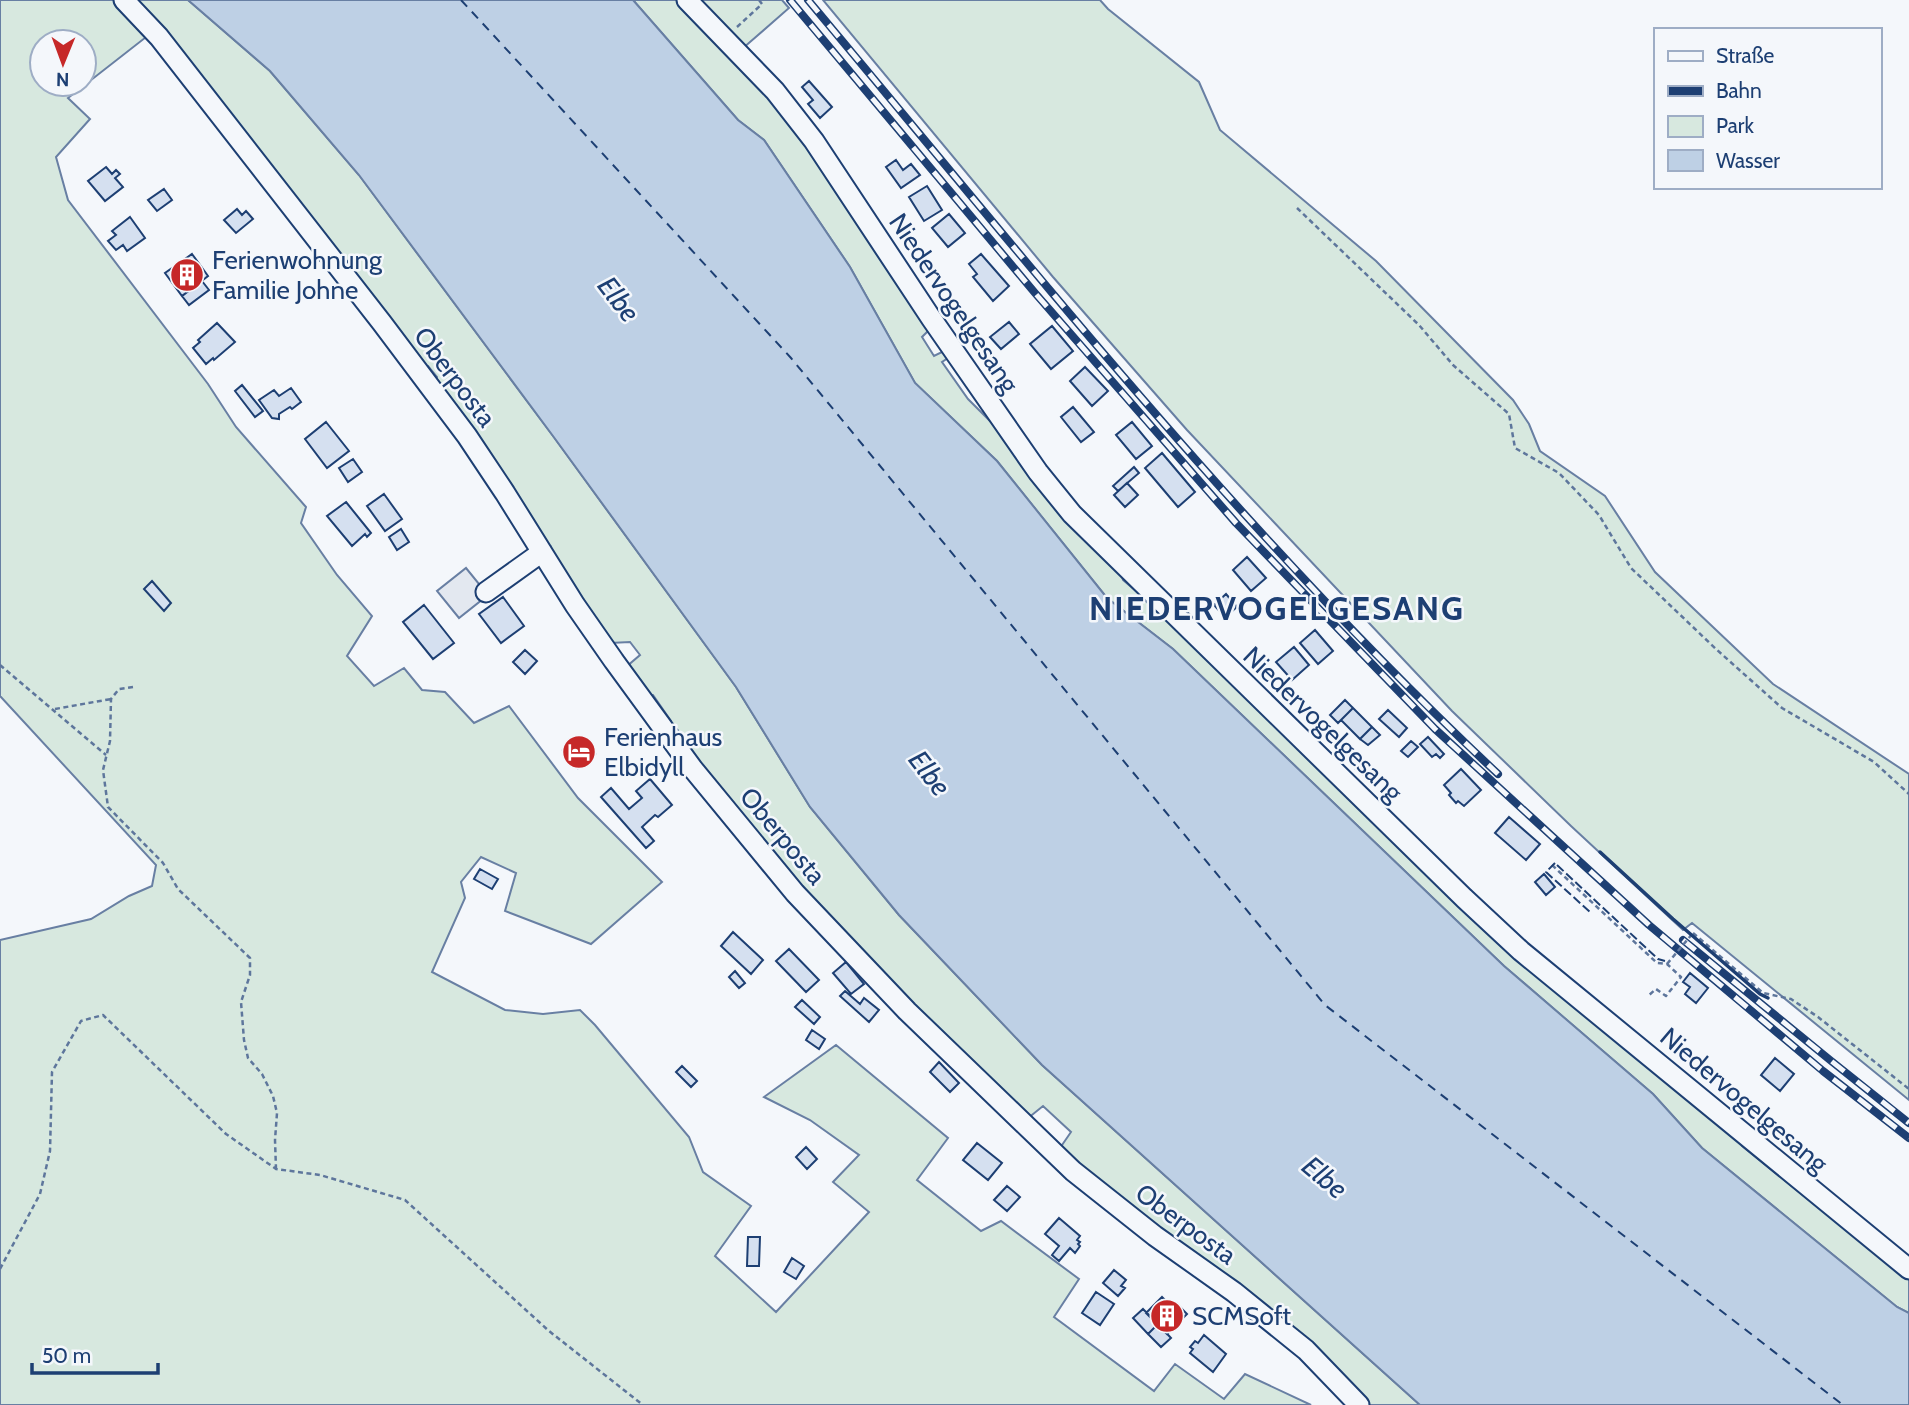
<svg xmlns="http://www.w3.org/2000/svg" width="1909" height="1405" font-family="Cabin,sans-serif">
  <rect width="100%" height="100%" fill="#f4f7fb"/>
  <!-- green -->
  <path fill="#d7e8df" stroke="#687fa3" stroke-width="2" fill-rule="evenodd" d="M0,0h118l32,34 -82,64 22,21 -34,38 12,43 140,184 28,43 70,80 -5,16 36,52 35,41 -25,40 27,30 30,-18 18,22 23,2 29,31 35,-17 69,92 84,84 -71,62 -86,-33 11,-38 -35,-16 -20,25 4,16 -33,74 73,38 38,4 37,-4 15,15 94,112 14,35 48,34 -36,50 61,56 93,-100 -36,-30 26,-27 -49,-35 -46,-23 72,-52 112,93 -31,42 64,51 20,-10 78,58 -25,38 100,74 21,-27 49,35 21,-25 66,31h-1311v-465l91,-21 38,-23 23,-10 4,-21 -156,-169zM42,42h42v42h-42z
    M132,0h56l82,71 89,104 194,261 183,251 74,120 89,108 143,150 378,340h-52l-57,-57 -148,-114 -103,-86 11,-16 -28,-26 -16,13 -228,-228 -131,-165 3,-5 -18,-26 -7,1 -20,-29 14,-12 -10,-13 -20,1 -174,-262 1,-4 -9,-11h-5z
    M633,0h47l130,144 121,184 -9,9 12,19 12,-6 5,6 -9,6 26,37 28,28 124,142 3,11 47,40 570,518 2,8 98,79 69,49v39l-12,-6 -195,-159 -49,-54 -149,-128 -331,-317 -66,-51 -110,-137 -82,-78 -65,-116 -86,-127 -26,-20z
    M702,0h80l7,8 -47,41 -46,-44z
    M823,0h277l8,9 91,73 21,48 156,131 137,139 16,24 11,27 65,45 50,76 118,112 136,90v326l-217,-177 -9,7 -112,-104 -119,-115 -265,-281 -134,-153z"/>
  <!-- parking -->
  <path fill="#e3e8f0" stroke="#687fa3" stroke-width="2" d="M466,568l22,27 -29,23 -22,-27z"/>
  <!-- water -->
  <path fill="#bed0e5" stroke="#687fa3" stroke-width="2" d="M188,0h445l105,120 26,20 86,127 65,116 82,78 110,137 66,51 331,317 149,128 49,54 195,159 12,6v92h-489l-378,-340 -143,-150 -89,-108 -74,-120 -183,-251 -194,-261 -89,-104z"/>
  <g fill="none" stroke-linecap="round" stroke-linejoin="round">
    <!-- ferry -->
    <path stroke="#1d3f73" stroke-width="2" stroke-dasharray="9 7" stroke-linecap="butt" d="M461,0l330,358 534,647 518,400"/>
  </g>
  <!-- building -->
  <path fill="#d5e0f0" stroke="#1d3f73" stroke-width="2" d="M809,81l23,26 -12,11 -12,-14 5,-4 -11,-13z
    M896,160l7,10 8,-6 9,11 -19,13 -15,-21z
    M106,167l6,7 4,-4 4,4 -5,4 8,9 -18,14 -17,-20z
    M927,186l15,24 -18,11 -15,-24z
    M164,189l8,11 -15,11 -9,-11z
    M237,209l5,6 4,-4 7,8 -17,14 -12,-13z
    M949,214l16,19 -17,14 -16,-19z
    M130,217l15,21 -18,13 -4,-6 -7,5 -8,-9 8,-6 -4,-4z
    M192,254l16,22 -26,20 -17,-23z
    M981,254l28,32 -16,15 -20,-24 4,-3 -8,-10z
    M202,281l7,9 -20,15 -7,-9z
    M1009,322l10,12 -18,15 -11,-12z
    M217,323l18,19 -21,18 -1,-2 -7,6 -13,-16 7,-6 -2,-2z
    M1052,326l21,25 -22,18 -21,-25z
    M1085,367l23,24 -16,15 -22,-25z
    M242,385l21,26 -8,6 -20,-26z
    M291,388l10,14 -9,7 -2,-2 -11,7v5l-7,-1 -13,-18 15,-10 5,6z
    M1073,407l21,25 -13,10 -20,-25z
    M326,422l23,29 -22,17 -22,-29z
    M1132,422l20,24 -16,13 -20,-24z
    M1162,453l33,39 -17,15 -33,-39z
    M353,459l9,13 -14,10 -9,-14z
    M1134,467l5,6 -21,18 -5,-5z
    M1127,483l11,12 -13,12 -11,-12z
    M384,494l18,25 -17,12 -18,-25z
    M346,502l25,31 -4,4 -2,-3 -13,12 -25,-30z
    M401,529l8,13 -12,8 -8,-13z
    M1247,557l19,21 -15,13 -18,-21z
    M152,581l19,22 -7,8 -20,-22z
    M1226,594l11,13 -12,10 -11,-12z
    M503,597l21,29 -23,17 -22,-29z
    M424,605l30,38 -21,16 -30,-37z
    M1315,630l18,21 -15,13 -18,-21z
    M1294,647l15,18 -17,15 -16,-18z
    M525,650l12,11 -12,13 -12,-12z
    M1345,700l8,8 -15,15 -8,-8z
    M1353,708l19,19 -12,12 -19,-19z
    M1388,710l19,18 -8,9 -20,-18z
    M1372,727l8,8 -12,10 -8,-6z
    M1428,737l16,17 -4,4 -4,-4 -4,3 -12,-13z
    M576,739l6,6 3,-2 10,11 -17,14 -15,-18z
    M1411,741l7,6 -10,10 -7,-6z
    M1363,761l10,9 -7,7 -10,-8z
    M1461,769l20,21 -17,16 -6,-5 -2,2 -7,-8 2,-2 -7,-8z
    M650,779l22,26 -14,12 -3,-2 -13,12 12,14 -8,7 -45,-51 10,-9 18,21 13,-11 -6,-7z
    M1509,817l31,27 -14,16 -31,-27z
    M480,869l18,10 -6,10 -18,-10z
    M1544,874l11,13 -9,8 -11,-13z
    M733,932l30,28 -12,14 -30,-28z
    M789,949l30,31 -13,12 -30,-31z
    M846,962l18,22 -13,10 -18,-21z
    M735,971l10,12 -6,5 -10,-11z
    M1690,973l18,15 -12,15 -11,-9 5,-7 -7,-5z
    M845,991l15,13 4,-6 15,12 -10,12 -29,-26z
    M802,1000l18,17 -6,7 -19,-17z
    M812,1030l13,9 -6,10 -13,-9z
    M1775,1058l19,16 -14,17 -19,-16z
    M939,1062l20,21 -9,9 -20,-20z
    M682,1066l15,15 -6,6 -15,-15z
    M977,1143l25,20 -14,17 -25,-20z
    M806,1147l11,12 -10,10 -11,-12z
    M1007,1186l13,11 -13,14 -13,-11z
    M1059,1218l21,18 -3,4 3,2 -2,2 2,2 -5,7 -5,-5 -11,13 -7,-6 7,-9 -14,-12z
    M748,1237h12l-1,29h-12z
    M792,1258l12,8 -8,13 -12,-7z
    M1114,1270l12,10 -5,6 4,2 -7,8 -15,-13z
    M1096,1292l18,12 -14,21 -18,-12z
    M1162,1297l11,11 4,-4 10,10 -20,20 -21,-21z
    M1143,1309l15,15 -10,10 -15,-16z
    M1158,1324l13,14 -10,9 -13,-13z
    M1204,1335l22,19 -13,18 -23,-19 3,-4 -3,-2 5,-6 3,2z"/>
  <g fill="none" stroke-linecap="round" stroke-linejoin="round">
    <!-- minor casing -->
    <g stroke="#1d3f73" stroke-width="23">
      <path id="minor" d="M124,0l35,37 223,286 85,113 38,57 70,112 39,56 79,108 102,124 112,118 166,160 82,65 79,56 72,58 53,55
        M687,0l88,91 39,50 117,177 107,154 34,42 392,384 57,53 388,318
        M486,592l56,-40"/>
    </g>
    <!-- path -->
    <path stroke="#5e769c" stroke-width="2.5" stroke-dasharray="5 3.5" stroke-linecap="butt" d="M737,27l25,-23 -3,-4
      M1297,208l122,117 34,40 56,49 6,34 44,25 40,42 32,53 85,81 66,59 92,54 35,32
      M0,665l106,90
      M133,687l-14,2 -8,10 -1,42 -7,29 5,37 55,56 15,26 72,69v17l-9,27 3,38 4,18 14,16 11,22 4,17 -2,27 1,29
      M55,709l56,-10
      M1552,865l105,98 10,1 14,13 -15,19 -10,-7 -8,7
      M1693,933l70,60 28,6 27,18 91,72
      M0,1269l40,-75 10,-43 2,-79 29,-51 22,-6 123,119 50,35 44,6 85,25 144,131 94,74"/>
    <!-- minor -->
    <use href="#minor" stroke="#f4f7fb" stroke-width="19"/>
    <!-- rail casing -->
    <g stroke="#1d3f73" stroke-width="8">
      <path id="rail" d="M790,0l245,293 201,230 199,206 214,196 174,146 86,67
        M808,0c222,265 437,537 690,774
        M1683,940l147,120 79,63"/>
    </g>
    <!-- rail -->
    <use href="#rail" stroke="#f4f7fb" stroke-width="5" stroke-dasharray="16" stroke-linecap="butt"/>
    <!-- path-bridge -->
    <path stroke="#5e769c" stroke-width="2.5" stroke-dasharray="5 3.5" stroke-linecap="butt" d="M1667,964l26,-31"/>
    <!-- fence -->
    <path stroke="#1d3f73" stroke-width="2" stroke-dasharray="9 3.5" stroke-linecap="butt" d="M1555,863l-9,9 45,41
      M1557,865l101,94 7,2"/>
    <!-- wall -->
    <path stroke="#1d3f73" stroke-width="3.5" d="M1600,852l73,67 87,75 8,4"/>
  </g>
  <!-- icons -->
  <defs>
    <g id="building-disc" transform="scale(1.75)"><circle r="9.5" fill="#c62828" stroke="#f4f7fb"/><path d="M-4-6H4V6H1V3H-1V6H-4ZM-2.5-4.3h1.7v1.8h-1.7ZM.8-4.3h1.7v1.8H.8ZM-2.5-1h1.7V.8h-1.7ZM.8-1h1.7V.8H.8Z" fill="#fff"/></g>
    <g id="hotel-disc" transform="scale(1.75)"><circle r="9.5" fill="#c62828" stroke="#f4f7fb"/><path d="M-6-4.5h1.5V1H6V5H4.5V3h-9V5H-6ZM-4 0a1.8 1.8 0 1 1 3.6 0ZM.5 0V-2.5h3Q6-2.5 6 0Z" fill="#fff"/></g>
  </defs>
  <g fill-rule="evenodd">
    <use href="#building-disc" x="187" y="275"/>
    <use href="#hotel-disc" x="579" y="752"/>
    <use href="#building-disc" x="1167" y="1316"/>
  </g>
  <g text-anchor="middle" dominant-baseline="central" stroke-width="5" stroke-linejoin="round" paint-order="stroke">
    <!-- poi labels -->
    <g font-size="26" fill="#1d3f73" stroke="#f4f7fb" text-anchor="start">
      <text x="212" y="260">Ferienwohnung<tspan x="212" dy="30">Familie Johne</tspan></text>
      <text x="604" y="737">Ferienhaus<tspan x="604" dy="30">Elbidyll</tspan></text>
      <text x="1192" y="1316">SCMSoft</text>
    </g>
    <!-- street labels -->
    <g font-size="26" fill="#1d3f73" stroke="#f4f7fb">
      <text transform="translate(954 303) rotate(56)">Niedervogelgesang</text>
      <text transform="translate(455 377) rotate(53)">Oberposta</text>
      <text transform="translate(1323 724) rotate(44)">Niedervogelgesang</text>
      <text transform="translate(783 836) rotate(50)">Oberposta</text>
      <text transform="translate(1744 1100) rotate(40)">Niedervogelgesang</text>
      <text transform="translate(1186 1224) rotate(36)">Oberposta</text>
    </g>
    <!-- water labels -->
    <g font-size="28" font-style="italic" fill="#1d3f73" stroke="#f4f7fb">
      <text transform="translate(619 299) rotate(52)">Elbe</text>
      <text transform="translate(930 773) rotate(52)">Elbe</text>
      <text transform="translate(1325 1177) rotate(40)">Elbe</text>
    </g>
    <!-- district labels -->
    <g font-size="33" font-weight="bold" letter-spacing="2" fill="#1d3f73" stroke="#f4f7fb">
      <text x="1277" y="608">NIEDERVOGELGESANG</text>
    </g>
  </g>
  <!-- legend -->
  <rect x="1654" y="28" width="228" height="161" fill="#f4f7fb" stroke="#9eadc5" stroke-width="2"/>
  <rect x="1668" y="51" width="35" height="10" fill="#f4f7fb" stroke="#9eadc5" stroke-width="2"/>
  <text x="1716" y="63" font-size="21" fill="#1d3f73">Straße</text>
  <rect x="1668" y="86" width="35" height="10" fill="#1d3f73" stroke="#9eadc5" stroke-width="2"/>
  <text x="1716" y="98" font-size="21" fill="#1d3f73">Bahn</text>
  <rect x="1668" y="116" width="35" height="21" fill="#d7e8df" stroke="#9eadc5" stroke-width="2"/>
  <text x="1716" y="133" font-size="21" fill="#1d3f73">Park</text>
  <rect x="1668" y="150" width="35" height="21" fill="#bed0e5" stroke="#9eadc5" stroke-width="2"/>
  <text x="1716" y="168" font-size="21" fill="#1d3f73">Wasser</text>
  <!-- north arrow -->
  <g transform="translate(63 63) rotate(181)"><circle r="33" fill="#f4f7fb" stroke="#9eadc5" stroke-width="2"/>
  <path d="M0-5L12 26L0 18L-12 26Z" fill="#c62828"/>
  <text y="-10" font-size="19" font-weight="bold" text-anchor="middle" fill="#1d3f73">N</text>
  </g>
  <!-- scale -->
  <path d="M32 1363v10h126v-10" fill="none" stroke="#1d3f73" stroke-width="3.5"/>
  <text x="42" y="1363" font-size="21" fill="#1d3f73" stroke="#f4f7fb" stroke-width="5" paint-order="stroke">50 m</text>
</svg>
